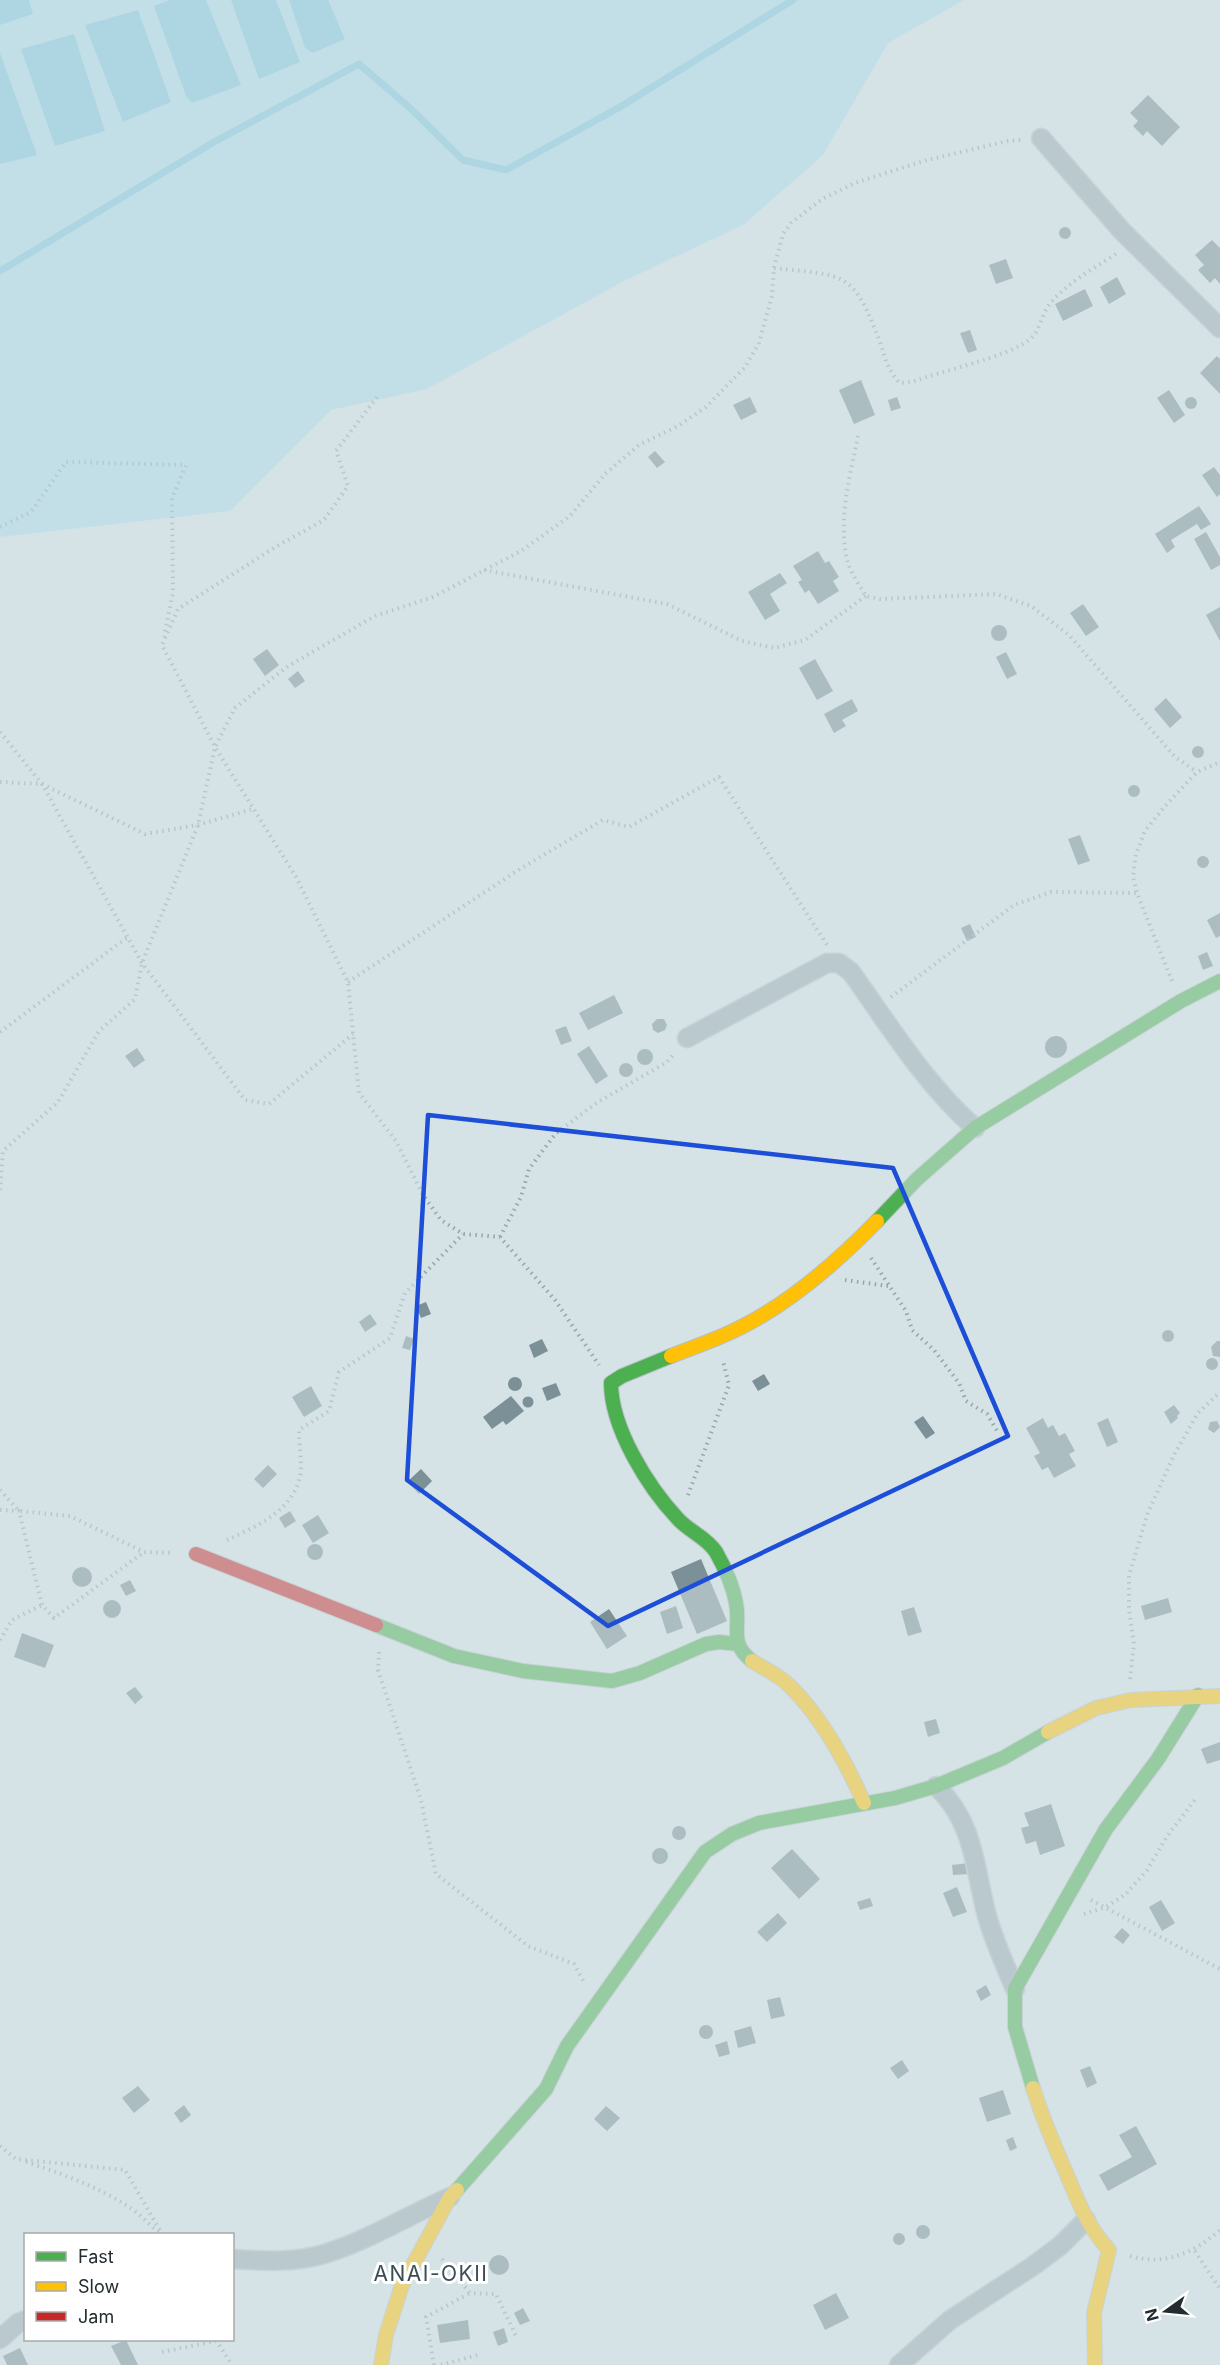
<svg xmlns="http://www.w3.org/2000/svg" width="1220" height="2365" font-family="Inter,sans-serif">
  <rect width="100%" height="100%" fill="#d5e2e6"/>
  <!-- green -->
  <path fill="#acdcec" d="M0,0h964l-76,43 -65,112 -80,70 -119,56 -197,108 -96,21 -101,101 -230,26z"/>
  <!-- water -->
  <path fill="#7fc7de" d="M0,0h29l4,14 -33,11z
    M170,0h36l35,85 -49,18 -6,-7 -32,-90z
    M231,0h45l24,62 -41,17z
    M289,0h39l17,39 -32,14 -8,-5z
    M138,10l33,92 -48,20 -38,-97z
    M74,34l31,97 -50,15 -34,-97z
    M0,53l37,102 -37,9z"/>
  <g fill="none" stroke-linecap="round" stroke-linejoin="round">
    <!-- stream -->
    <path stroke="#7fc7de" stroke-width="7" d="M0,271l214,-129 145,-78 50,43 54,53 43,10 114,-63 173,-107"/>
  </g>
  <!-- building -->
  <path fill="#7b9197" d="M1148,95l32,32 -18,19 -15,-15 -4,5 -10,-10 5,-5 -8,-8z
    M1059 233a6 6 0 1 1 12 0a6 6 0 1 1-12 0Z
    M1212,240l8,8v36l-5,-6 -5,5 -12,-13 6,-5 -9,-10z
    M1006,259l7,19 -17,6 -7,-19z
    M1117,277l9,17 -17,10 -9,-17z
    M1085,289l8,17 -30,15 -8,-17z
    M970,330l7,20 -9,3 -8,-20z
    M1217,356l3,3v35l-20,-21z
    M861,380l14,35 -21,9 -15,-34z
    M1169,390l16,25 -11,8 -17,-25z
    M1185 403a6 6 0 1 1 12 0a6 6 0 1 1-12 0Z
    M750,397l7,15 -16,8 -8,-15z
    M897,397l4,11 -10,3 -3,-11z
    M655,451l10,11 -8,6 -9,-11z
    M1214,467l6,8v19l-3,3 -15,-22z
    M1199,506l12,18 -10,6 -4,-6 -26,16 4,7 -8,6 -12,-19z
    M1206,532l14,25v8l-9,5 -17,-31z
    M818,551l7,12 4,-2 10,16 -6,4 6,10 -21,13 -9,-14 -4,3 -7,-11 4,-2 -9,-14z
    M780,573l7,10 -17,11 10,17 -15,9 -17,-28z
    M1083,604l16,23 -13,9 -16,-23z
    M1220,607v34l-14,-26z
    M991 633a8 8 0 1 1 16 0a8 8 0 1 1-16 0Z
    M267,649l12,16 -14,11 -12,-17z
    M1006,652l11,22 -10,5 -11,-22z
    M815,659l18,32 -16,9 -18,-32z
    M298,671l7,10 -10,7 -7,-9z
    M1166,698l16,19 -12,11 -16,-19z
    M852,699l6,12 -16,9 4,6 -12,7 -10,-19z
    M1192 752a6 6 0 1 1 12 0a6 6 0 1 1-12 0Z
    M1128 791a6 6 0 1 1 12 0a6 6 0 1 1-12 0Z
    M1080,835l10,26 -12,4 -10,-26z
    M1197 862a6 6 0 1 1 12 0a6 6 0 1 1-12 0Z
    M1220,913v23l-4,2 -9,-18z
    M970,924l6,13 -9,4 -6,-13z
    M1207,952l6,14 -10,4 -5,-14z
    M614,995l9,18 -35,17 -9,-17z
    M657,1019h7l3,6 -2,5 -7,3 -5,-3 -1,-6z
    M566,1026l6,15 -11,4 -6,-15z
    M1045 1047a11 11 0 1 1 22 0a11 11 0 1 1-22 0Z
    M589,1046l19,30 -12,8 -19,-30z
    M137,1048l8,12 -11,8 -9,-12z
    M637 1057a8 8 0 1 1 16 0a8 8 0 1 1-16 0Z
    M619 1070a7 7 0 1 1 14 0a7 7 0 1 1-14 0Z
    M426,1302l5,12 -10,4 -5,-12z
    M370,1314l7,10 -12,8 -6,-10z
    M1162 1336a6 6 0 1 1 12 0a6 6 0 1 1-12 0Z
    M406,1336l8,3 -4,11 -8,-2z
    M542,1339l6,12 -14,7 -5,-13z
    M1217,1341h3v16l-7,-1 -2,-9z
    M1206 1364a6 6 0 1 1 12 0a6 6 0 1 1-12 0Z
    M764,1374l6,10 -12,7 -6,-10z
    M508 1384a7 7 0 1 1 14 0a7 7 0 1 1-14 0Z
    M556,1383l5,12 -14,6 -5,-13z
    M311,1386l11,20 -18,11 -12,-20z
    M511,1396l13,15 -18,14 -3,-4 -11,8 -9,-12z
    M522.5 1402a5.5 5.5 0 1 1 11 0a5.5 5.5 0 1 1-11 0Z
    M1174,1405l6,8 -3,3 1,2 -7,6 -7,-12z
    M923,1416l12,17 -9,6 -12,-17z
    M1043,1418l5,10 5,-3 6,11 6,-3 10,18 -6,3 7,12 -22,12 -6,-11 -6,3 -8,-14 6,-3 -14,-25z
    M1108,1418l10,24 -11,5 -10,-24z
    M1217,1421l3,6 -6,6 -6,-4 2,-7z
    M268,1465l9,9 -14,14 -9,-9z
    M421,1469l11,12 -13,13 -12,-12z
    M290,1511l6,10 -11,7 -6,-10z
    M318,1515l11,18 -16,10 -11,-18z
    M307 1552a8 8 0 1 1 16 0a8 8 0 1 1-16 0Z
    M701,1559l26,62 -30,13 -26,-62z
    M72 1577a10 10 0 1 1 20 0a10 10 0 1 1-20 0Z
    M130,1580l6,11 -10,5 -6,-11z
    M1168,1598l4,14 -27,8 -4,-14z
    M103 1609a9 9 0 1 1 18 0a9 9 0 1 1-18 0Z
    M676,1606l7,22 -16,6 -7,-22z
    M914,1607l8,25 -14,4 -7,-25z
    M609,1609l18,27 -20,13 -17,-27z
    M22,1633l32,12 -9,23 -31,-11z
    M135,1687l8,10 -8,7 -9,-11z
    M936,1719l4,14 -12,4 -4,-15z
    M1220,1742v18l-13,4 -6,-15z
    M1051,1804l14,42 -25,9 -4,-14 -10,3 -5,-16 8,-2 -5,-13z
    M672 1833a7 7 0 1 1 14 0a7 7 0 1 1-14 0Z
    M652 1856a8 8 0 1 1 16 0a8 8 0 1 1-16 0Z
    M792,1849l28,30 -21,20 -28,-31z
    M969,1863l1,11 -17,1 -1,-10z
    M957,1887l10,25 -14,5 -10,-24z
    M870,1898l3,8 -13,4 -3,-8z
    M1161,1900l14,23 -13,8 -13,-24z
    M778,1913l9,10 -20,19 -10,-10z
    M1122,1928l8,7 -7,9 -9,-7z
    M986,1985l5,10 -10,6 -5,-10z
    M780,1997l5,19 -14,3 -4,-19z
    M699 2032a7 7 0 1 1 14 0a7 7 0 1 1-14 0Z
    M751,2026l5,17 -18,5 -4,-17z
    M727,2041l3,13 -11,3 -4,-12z
    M902,2060l7,11 -11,8 -8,-11z
    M1090,2066l7,17 -10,5 -7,-18z
    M138,2086l12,14 -16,13 -12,-15z
    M1003,2090l8,24 -24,8 -8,-24z
    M184,2105l7,10 -10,8 -7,-10z
    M606,2106l14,12 -13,13 -13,-12z
    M1136,2126l21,38 -49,27 -9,-16 33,-18 -13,-22z
    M1013,2137l4,11 -7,3 -4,-11z
    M916 2232a7 7 0 1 1 14 0a7 7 0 1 1-14 0Z
    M893 2239a6 6 0 1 1 12 0a6 6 0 1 1-12 0Z
    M489 2265a10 10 0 1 1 20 0a10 10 0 1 1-20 0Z
    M836,2293l13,25 -24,12 -12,-25z
    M523,2308l7,13 -10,4 -6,-12z
    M468,2320l2,19 -30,4 -3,-18z
    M504,2328l4,14 -10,4 -5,-14z
    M126,2340l12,25h-17l-10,-19z
    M20,2348l8,17h-21l-4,-9z"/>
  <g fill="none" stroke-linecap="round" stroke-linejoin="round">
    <!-- street casing -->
    <g stroke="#b7c0c3" stroke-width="21">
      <path id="street" d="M1041,138l81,93 98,97
        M687,1038l140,-75h12l12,9c38,53 74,112 124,156
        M936,1786c39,37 38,81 51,130 7,25 18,49 28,73
        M232,2259c30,2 63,4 92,-5 43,-13 85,-39 126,-57
        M0,2339l18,-16 8,-3
        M899,2365l51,-45 83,-54 28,-21 25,-25"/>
    </g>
    <!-- fast casing -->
    <g stroke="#b7c0c3" stroke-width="16">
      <path id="fast" d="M877,1221l40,-42 58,-51 206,-127 39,-20
        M671,1356l-49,20 -11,7c0,45 37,104 67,136 12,13 28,18 38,33 9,16 17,34 20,51 5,25 -8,39 16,58
        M376,1625l78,31 69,15 89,10 28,-8 66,-29 13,-2 19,2
        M1033,2088l-18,-61v-38l91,-160 52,-70 40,-64
        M457,2190l89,-101 21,-43 138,-194 27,-18 27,-11 136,-25 41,-12 67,-28 45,-26"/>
    </g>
    <!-- slow casing -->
    <g stroke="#b7c0c3" stroke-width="16">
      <path id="slow" d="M671,1356c20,-8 41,-15 60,-24 53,-24 105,-69 146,-111
        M752,1661c13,8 28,15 38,25 33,33 56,76 74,117
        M1048,1732l48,-24 35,-8 89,-4
        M1033,2088c9,28 20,55 32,82 12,29 22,56 44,80l-15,63 1,52
        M381,2365l5,-30 16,-50 48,-88 7,-7"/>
    </g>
    <!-- jam casing -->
    <g stroke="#b7c0c3" stroke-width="16">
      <path id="jam" d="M196,1554l180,71"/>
    </g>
    <!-- path -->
    <path stroke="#96a6aa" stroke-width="4" stroke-dasharray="1.5 4.5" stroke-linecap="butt" d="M774,268c73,8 79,3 106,74 5,16 8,29 20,41l12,-1c29,-11 95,-25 117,-42 11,-8 12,-24 20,-35 17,-22 46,-37 70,-53
      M377,397l-41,54 12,35 -24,34 -47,26 -99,63 -16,36 53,102 81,130 52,105 11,111 37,48 27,54 18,25 22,14 37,3 55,63 44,65
      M858,436c-8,40 -20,82 -11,123 3,13 12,26 19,37l14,3 117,-5 34,12 38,29 106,122 22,15
      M0,527l31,-15 35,-50 120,3 -14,33 1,95 -9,43
      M484,570l183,34 75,37 32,7 31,-8 61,-44
      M0,732l42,52 100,179 103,137 24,4 84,-70
      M0,782l42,2 103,50 53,-9 55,-16
      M1172,981l-35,-88 -4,-16 3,-23 9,-23 20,-25 32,-34 23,-10
      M348,982l175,-115 80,-47 26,7 90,-50 108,168
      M891,997l123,-92 37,-13 86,1
      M0,1032l128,-95
      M0,1190l3,-39 55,-49 41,-71 36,-32 7,-36 56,-138 17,-78 20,-39 53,-42 87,-50 58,-19 88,-46 49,-35 35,-42 34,-29 39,-19 28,-19 39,-40 14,-24 13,-47 2,-28 9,-34 8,-11 31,-24 33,-16 72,-23 81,-19 14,-1
      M500,1237l21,-40 8,-28 27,-36 42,-31 69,-40 8,-9
      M871,1258l35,53 6,19 22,20 25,33 7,18 21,13 12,20
      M845,1280l43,6
      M0,1490l19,21 51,5 74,36 30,1
      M688,1495l41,-110 -6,-24
      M0,1510l19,1 23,94 12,13 90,-66
      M227,1540c31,-14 72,-32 74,-72 0,-13 -2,-26 -2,-38l30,-19 10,-39 51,-34 15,-45 58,-59
      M0,1640l12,-20 30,-15
      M379,1652l-1,18 43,130 15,74 92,72 46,18 10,18
      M1130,1679l4,-35 -5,-34v-34l18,-61 27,-60 24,-42 22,-21
      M1091,1900l129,69
      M1084,1914l22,-7 20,-13 21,-24 19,-32 31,-41
      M0,2146l16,13 109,11 37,64
      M26,2162c37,12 73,25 106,47 10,7 19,17 28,25
      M1195,2251l25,38
      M1130,2256c35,10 64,-3 90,-26
      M442,2259l28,34 26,1 20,42
      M216,2340l16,25
      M162,2352l54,-11
      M434,2365l-8,-48 44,-24
      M441,2365l40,-11"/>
    <!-- street -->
    <use href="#street" stroke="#98acb2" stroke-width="18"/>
    <!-- fast -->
    <use href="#fast" stroke="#4caf50" stroke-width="14"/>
    <!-- slow -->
    <use href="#slow" stroke="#ffc107" stroke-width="14"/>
    <!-- jam -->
    <use href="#jam" stroke="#c62828" stroke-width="14"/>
  </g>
  <!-- marked area -->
  <path d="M0 0H1220V2365H0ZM428,1115l465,53 115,268 -400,190 -201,-146z" fill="#d5e2e6" fill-opacity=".55" fill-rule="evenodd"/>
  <path fill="none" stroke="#1d4ed8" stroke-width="4.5" stroke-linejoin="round" d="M428,1115l465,53 115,268 -400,190 -201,-146z"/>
  <g text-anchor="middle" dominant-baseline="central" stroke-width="6" stroke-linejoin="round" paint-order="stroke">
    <!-- quarter labels -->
    <g font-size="21" letter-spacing="1.5" fill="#3a4e55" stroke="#fff">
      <text x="431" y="2273">ANAI-OKII</text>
    </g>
  </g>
  <!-- legend -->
  <rect x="24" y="2233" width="210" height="108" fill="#ffffff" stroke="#a7abac" stroke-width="1.5"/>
  <rect x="36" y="2252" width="30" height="9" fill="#4caf50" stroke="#a7abac" stroke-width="1.5"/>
  <text x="78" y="2263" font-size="18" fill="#232c2f">Fast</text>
  <rect x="36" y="2282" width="30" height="9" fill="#ffc107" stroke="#a7abac" stroke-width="1.5"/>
  <text x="78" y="2293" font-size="18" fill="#232c2f">Slow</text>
  <rect x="36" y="2312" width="30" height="9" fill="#c62828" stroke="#a7abac" stroke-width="1.5"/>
  <text x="78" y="2323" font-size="18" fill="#232c2f">Jam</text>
  <!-- north arrow -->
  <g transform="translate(1166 2311) rotate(255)" stroke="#ffffff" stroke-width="4.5" paint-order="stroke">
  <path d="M0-4.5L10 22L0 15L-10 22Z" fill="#232c2f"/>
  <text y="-9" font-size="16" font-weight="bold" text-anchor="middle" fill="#232c2f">N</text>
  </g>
</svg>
